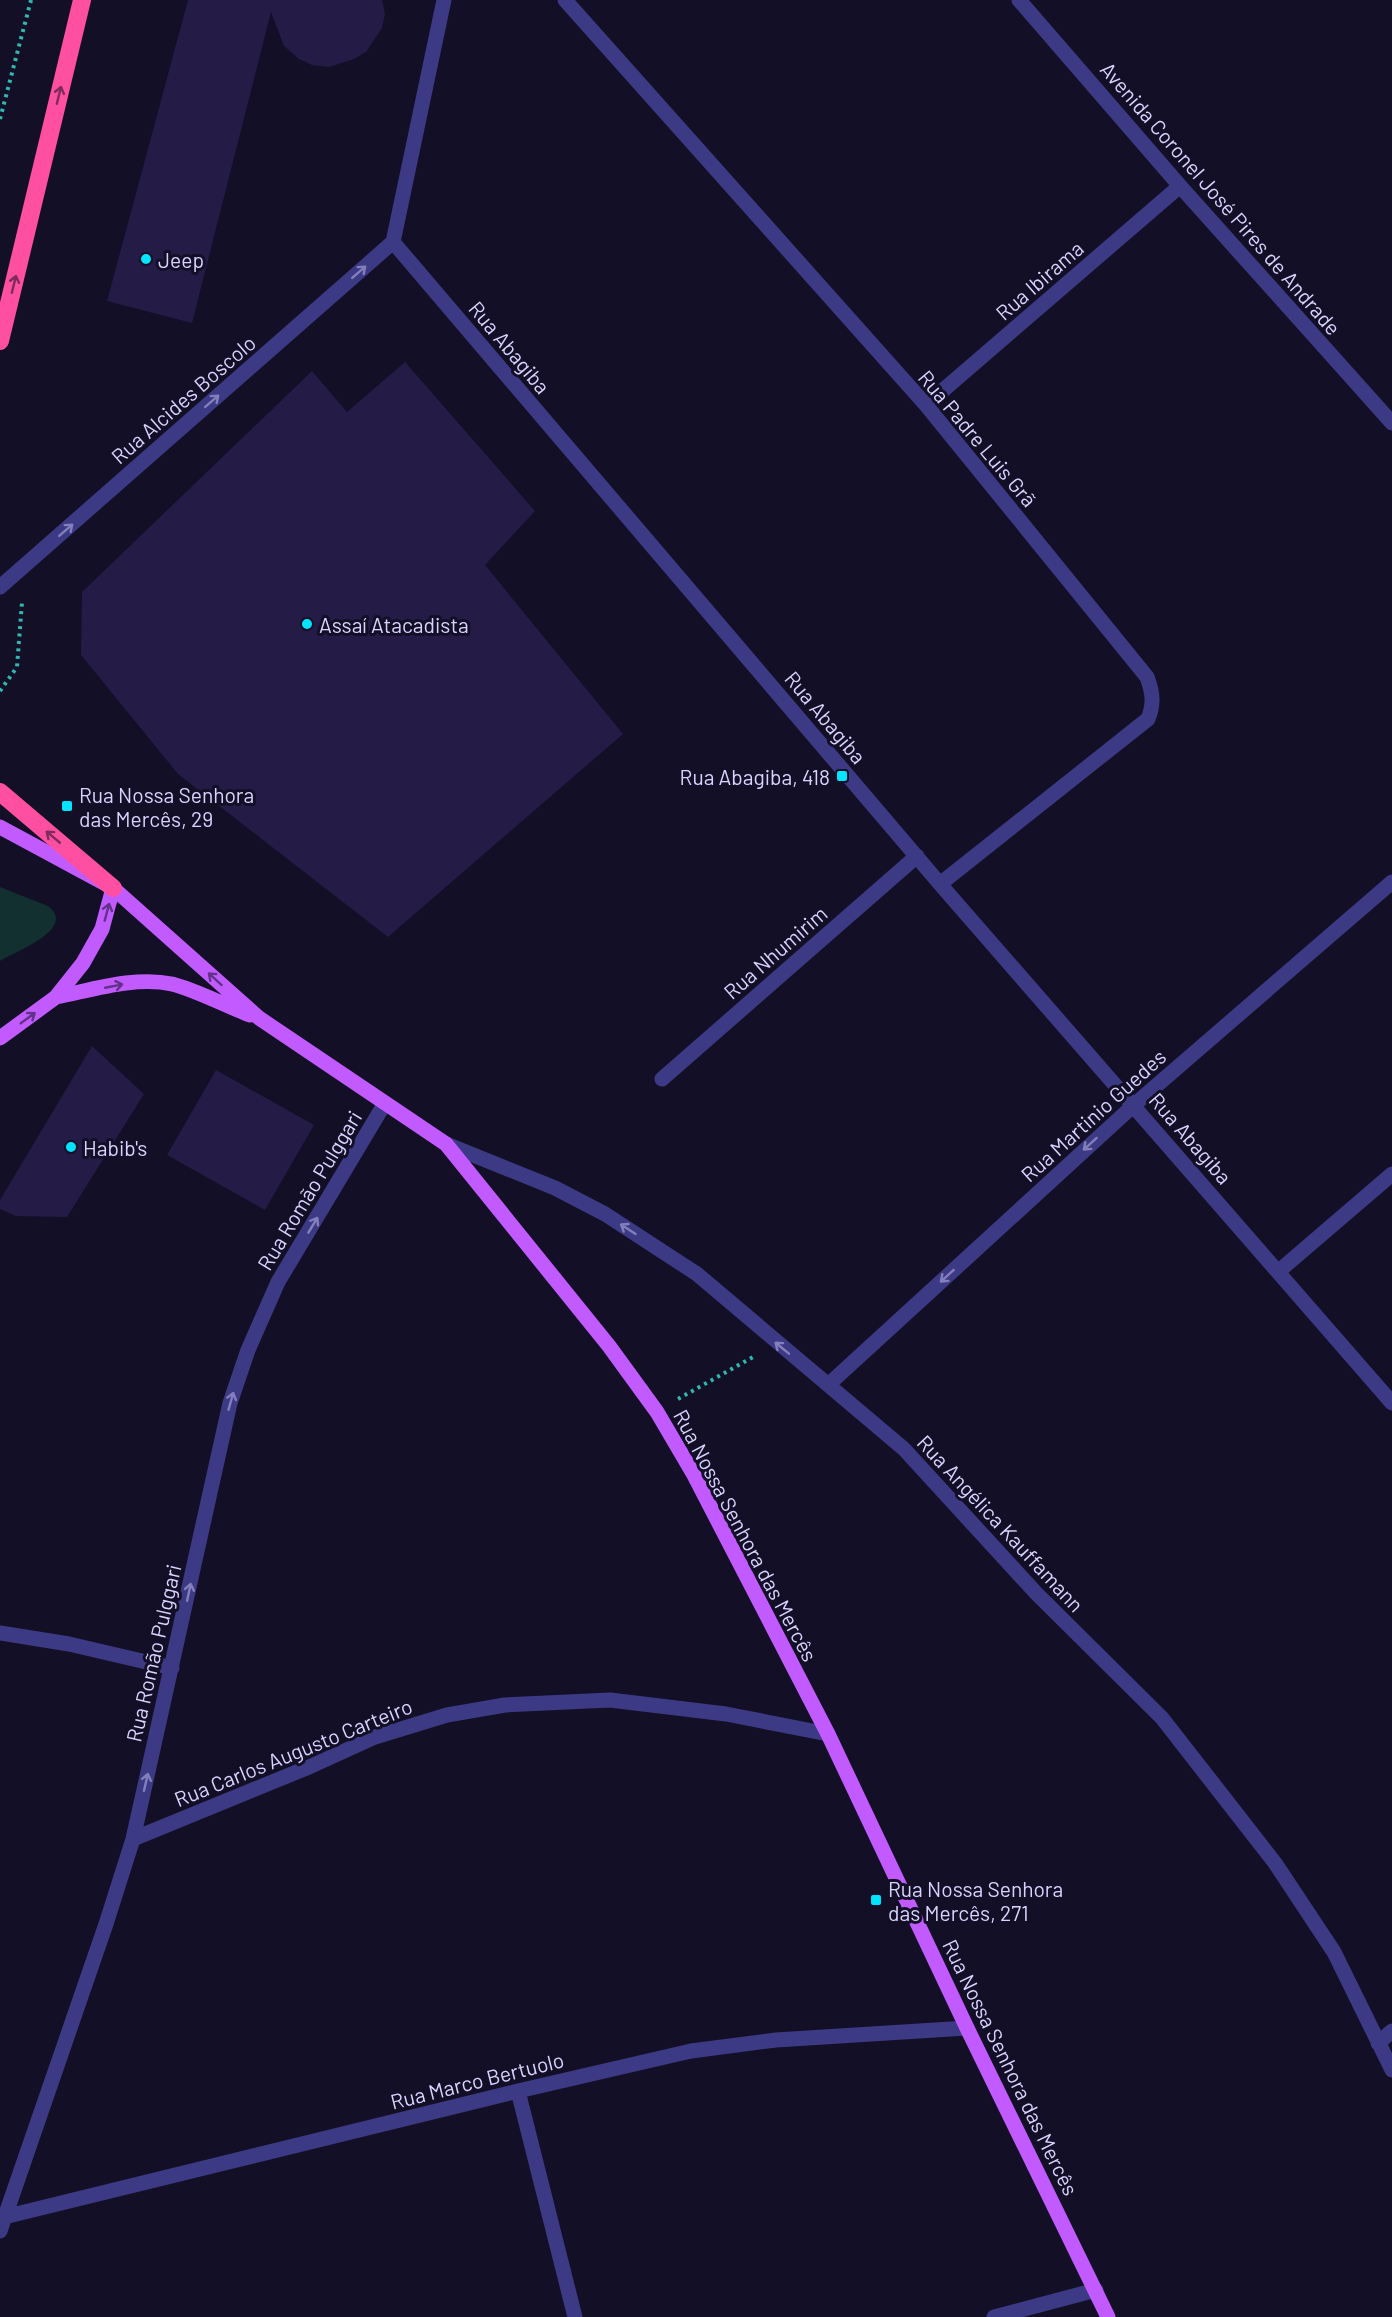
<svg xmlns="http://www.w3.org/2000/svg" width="1392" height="2317" font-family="Barlow,sans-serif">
  <rect width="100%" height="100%" fill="#130f26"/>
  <!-- green -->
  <path fill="#12302f" d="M0,887l48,19c30,23 -34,46 -48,55z"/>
  <!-- building -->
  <path fill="#241b47" d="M188,0h194l3,14 -3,14 -16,24 -12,7 -25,8 -17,-2 -13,-6 -15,-13 -13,-34 -79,311 -85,-22z
    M405,362l130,149 -50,54 138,169 -235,203 -210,-163 -97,-119 1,-63 230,-221 35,41z
    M92,1046l52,48 -77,123 -51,-1 -16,-7v-9z
    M216,1070l98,55 -49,85 -98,-55z"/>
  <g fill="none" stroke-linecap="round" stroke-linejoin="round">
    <!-- path -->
    <path stroke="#2fb8b0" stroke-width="4" stroke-dasharray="3 4.5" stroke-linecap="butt" d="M0,119l31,-119
      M0,691l17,-24 5,-65
      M678,1399l75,-42"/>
    <!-- minor -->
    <path stroke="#3d3a85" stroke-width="15" d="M565,0l361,405 221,272c6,16 7,27 1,42l-208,165
      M1019,0l161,186 212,237
      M393,242l547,642 452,519
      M393,242l51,-242
      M926,405l254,-219
      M0,587l393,-345
      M662,1079l255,-223
      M446,1144l109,44 50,26 92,60 207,175 132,144 126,125 113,145 59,89 58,118
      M1279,1271l113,-97
      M828,1385l306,-280 258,-223
      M0,1633l69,11 103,24
      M133,1839l176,-72 66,-30 72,-22 58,-10 105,-5 116,14 102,20
      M1378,2043l14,-12
      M518,2091l57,226
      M4,2217l514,-126 173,-40 85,-11 191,-12
      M0,2231l106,-307 27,-85 97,-436 18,-53 30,-68 107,-179
      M994,2317l102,-27"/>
    <!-- major -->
    <path stroke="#c25bff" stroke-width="15" d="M0,827l113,61 146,130 187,126 163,202 48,66 37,63 134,259 139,294 141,289
      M56,997c36,-7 79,-21 116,-13 24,6 54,22 78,31
      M0,1038l56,-41 27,-34 19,-34 11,-41"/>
    <!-- highway -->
    <path stroke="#ff4fa3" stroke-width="18" d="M0,341l82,-341
      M0,792l113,96"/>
  </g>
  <!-- one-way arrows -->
  <defs><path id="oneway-shaft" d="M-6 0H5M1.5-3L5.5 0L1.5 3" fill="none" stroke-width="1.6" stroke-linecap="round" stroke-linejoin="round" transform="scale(1.5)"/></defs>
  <g stroke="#7d2c5e">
    <use href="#oneway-shaft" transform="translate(59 95) rotate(-76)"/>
    <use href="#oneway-shaft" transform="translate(14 284) rotate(-76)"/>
    <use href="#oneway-shaft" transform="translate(53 837) rotate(-140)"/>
  </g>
  <g stroke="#837fbc">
    <use href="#oneway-shaft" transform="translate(359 272) rotate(-41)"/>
    <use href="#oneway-shaft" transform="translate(212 401) rotate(-41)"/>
    <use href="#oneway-shaft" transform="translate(66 530) rotate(-41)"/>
    <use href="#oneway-shaft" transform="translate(1090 1144) rotate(138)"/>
    <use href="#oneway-shaft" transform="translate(313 1225) rotate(-59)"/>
    <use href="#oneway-shaft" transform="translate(628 1229) rotate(-147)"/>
    <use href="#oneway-shaft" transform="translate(947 1276) rotate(138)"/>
    <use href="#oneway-shaft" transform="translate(782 1348) rotate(-141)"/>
    <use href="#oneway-shaft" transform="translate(231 1401) rotate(-74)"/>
    <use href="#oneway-shaft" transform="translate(189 1592) rotate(-78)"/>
    <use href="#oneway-shaft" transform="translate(146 1782) rotate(-77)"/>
  </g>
  <g stroke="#623188">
    <use href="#oneway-shaft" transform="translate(107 912) rotate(-75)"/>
    <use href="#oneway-shaft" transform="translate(215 979) rotate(-138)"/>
    <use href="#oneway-shaft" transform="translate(114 986) rotate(-11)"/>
    <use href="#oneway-shaft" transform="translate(28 1018) rotate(-36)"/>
  </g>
  <!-- markers -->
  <g fill="#00e5ff" stroke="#130f26" stroke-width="2">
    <circle cx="146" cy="259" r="6"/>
    <circle cx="307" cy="624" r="6"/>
    <rect x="836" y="770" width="12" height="12" rx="3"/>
    <rect x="61" y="800" width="12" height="12" rx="3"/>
    <circle cx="71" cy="1147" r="6"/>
    <rect x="870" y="1894" width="12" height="12" rx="3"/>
  </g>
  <g text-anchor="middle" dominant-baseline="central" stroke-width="6" stroke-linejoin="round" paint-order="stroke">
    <!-- street labels -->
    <g font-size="21" fill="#d9d4ff" stroke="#130f26">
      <text transform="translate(1221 198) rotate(49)">Avenida Coronel José Pires de Andrade</text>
      <text transform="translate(1039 280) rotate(-41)">Rua Ibirama</text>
      <text transform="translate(510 347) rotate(50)">Rua Abagiba</text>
      <text transform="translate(183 399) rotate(-41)">Rua Alcides Boscolo</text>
      <text transform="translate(978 438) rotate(50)">Rua Padre Luis Grã</text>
      <text transform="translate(826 717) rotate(50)">Rua Abagiba</text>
      <text transform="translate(775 952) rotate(-41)">Rua Nhumirim</text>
      <text transform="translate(1093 1115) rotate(-42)">Rua Martinio Guedes</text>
      <text transform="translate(1191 1138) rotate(49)">Rua Abagiba</text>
      <text transform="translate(309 1190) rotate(-59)">Rua Romão Pulggari</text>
      <text transform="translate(1001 1523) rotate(47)">Rua Angélica Kauffamann</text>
      <text transform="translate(746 1535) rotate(62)">Rua Nossa Senhora das Mercês</text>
      <text transform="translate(153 1653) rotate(-77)">Rua Romão Pulggari</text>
      <text transform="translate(293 1752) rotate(-22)">Rua Carlos Augusto Carteiro</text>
      <text transform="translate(1011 2067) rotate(64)">Rua Nossa Senhora das Mercês</text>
      <text transform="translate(477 2080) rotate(-14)">Rua Marco Bertuolo</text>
    </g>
    <!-- poi labels -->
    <g font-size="21" fill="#d9d4ff" stroke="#130f26" text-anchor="start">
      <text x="158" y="259">Jeep</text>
      <text x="319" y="624">Assaí Atacadista</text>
      <text x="830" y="776" text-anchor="end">Rua Abagiba, 418</text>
      <text x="79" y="794">Rua Nossa Senhora<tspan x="79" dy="24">das Mercês, 29</tspan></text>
      <text x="83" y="1147">Habib's</text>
      <text x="888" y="1888">Rua Nossa Senhora<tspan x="888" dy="24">das Mercês, 271</tspan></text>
    </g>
  </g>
</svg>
